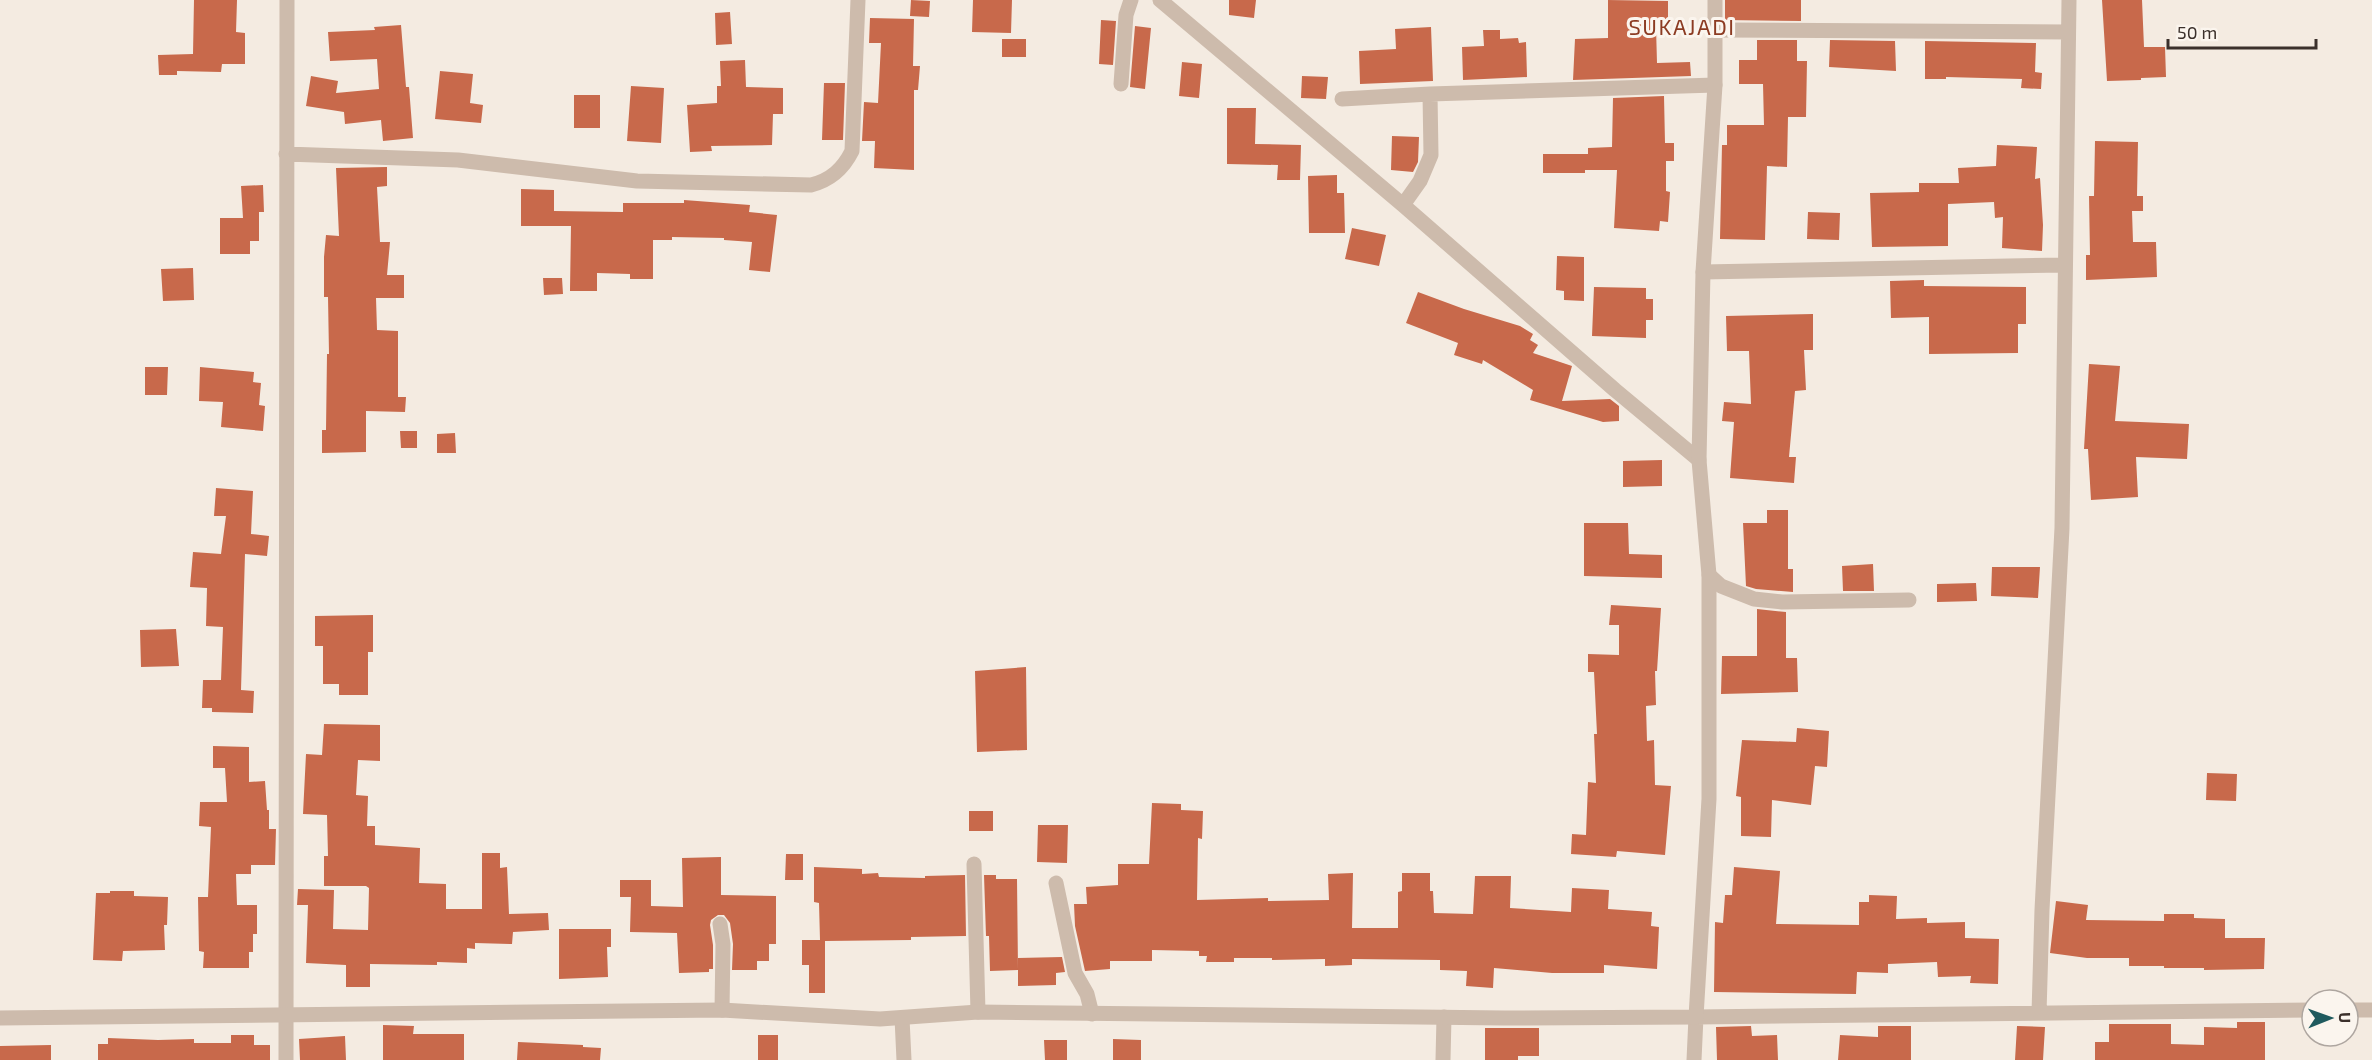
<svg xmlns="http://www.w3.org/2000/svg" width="2372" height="1060" font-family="'Exo 2',sans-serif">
  <rect width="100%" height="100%" fill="#f4ebe1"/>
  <!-- building -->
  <path fill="#c8694b" d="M194,0h43l-1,32 9,1v31h-23l-1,8 -44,-1v4h-18l-1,-20 35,-1z
    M911,0l19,1 -1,16 -19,-1z
    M973,0h39l-1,33 -39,-1z
    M1229,0h27l-2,18 -25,-3z
    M1608,0l60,1v26h-12l1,36 33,-1 1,14 -118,4 2,-41 33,-1z
    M1725,0h76v21l-76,-1z
    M2102,0h40l2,47h21l1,30 -25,1v2l-34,1z
    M730,12l2,32 -16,1 -1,-32z
    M870,18l44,1 -1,47h7l-2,24h-4v80l-40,-2 1,-27h-13l2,-39 14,1 3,-60h-12z
    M1101,20l15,1 -3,44 -14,-1z
    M401,25l5,62h3l4,51 -30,3 -2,-21 -36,4 -1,-12 -38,-6 5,-30 27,5 -2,12 43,-4 -2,-30 -47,2 -2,-29 47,-2 -1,-3z
    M1135,26l16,2 -6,61 -15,-2z
    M1431,27l2,54 -73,3 -1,-33 37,-2 -1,-20z
    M1483,30h17v9l18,-1 1,5 7,-1 1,35 -64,3 -1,-33 22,-1z
    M1002,39h24v18h-24z
    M1757,40h40v21h10l-1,56h-18l-1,50 -20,-1 -2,74 -45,-1 2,-94h5v-20h37l-1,-41h-24v-24h18z
    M1830,40l65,1 1,30 -67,-4z
    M1925,41l111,2 -1,29 7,1 -1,16 -20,-1 1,-9 -76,-2v2h-21z
    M745,60l1,27 37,1v26h-10l-1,31 -61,1 1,5 -22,1 -3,-47 30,-2v-17h4l-1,-25z
    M1182,62l20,2 -3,34 -20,-2z
    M440,71l33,3 -3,29 13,2 -2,18 -46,-4z
    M1302,76l26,1 -2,22 -25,-1z
    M824,83h21l-2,57h-21z
    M631,86l33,2 -3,55 -34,-2z
    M574,95h26v33h-26z
    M1664,96l1,47h9v18h-8v30l4,1 -2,30 -8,-1 -1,10 -45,-3 3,-58h-32v3h-42v-19h45v-6l24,-1 1,-49z
    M1227,108h29l-1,36 46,1 -1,35h-23l1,-15 -51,-1z
    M1392,136l27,1 -1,25 -5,10 -22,-2z
    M2095,141l43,1 -1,54h6v15h-11l1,31h23l1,35 -71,3v-25h4l-1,-59h5z
    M1997,145l40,2 -2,32 5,-1 3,47 -1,26 -40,-3 1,-31 -8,1 -1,-16 -46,2v42l-76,1 -2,-54 49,-1v-9h40l-1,-15 38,-2z
    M387,167v19l-10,1 3,55h10l-3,33h17v23h-28l1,32 21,1v66h8l-1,15 -39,-1v41l-44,1v-23h4l1,-76h2l-1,-57h-4v-40l2,-22 13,1 -3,-68z
    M1337,175v18h7l1,40h-36l-1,-57z
    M263,185l1,27h-5v29h-9v13h-30v-36h23l-2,-32z
    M521,189l33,1v21l69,1v-9h61v-3l66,5 -1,7 28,3 -7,57 -21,-2 3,-28 -28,-2v-2l-52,-1v3h-19v39h-23v-5l-33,-1v18h-27l1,-65h-50z
    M1808,212l32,1 -1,27 -32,-1z
    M1352,228l34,7 -7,31 -34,-7z
    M1557,256l27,1v44l-20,-1v-9l-8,-1z
    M193,268l1,32 -31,1 -2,-32z
    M543,278h19l1,16 -19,1z
    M1924,280v6l102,1v37h-8v29l-89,1v-37l-38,1 -1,-37z
    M1594,287l52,1v11h7v21h-7v18l-54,-2z
    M1418,292l46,17 56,17 13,8 -3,6 8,5 -5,8 39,13 -10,35 48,-2 9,7v15l-16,1 -73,-22 3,-10 -50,-30 -1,4 -28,-9 4,-12 -52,-20z
    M1813,314v36h-9l2,40 -11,1 -6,66h7l-2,26 -64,-5 4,-56 -12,-1 2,-19 27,2 -2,-53h-22l-1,-35z
    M2089,364l31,2 -5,55 74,3 -2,35 -51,-2 2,40 -47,3 -3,-51h-4z
    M145,367h23l-1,28h-22z
    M200,367l54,5 -1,10 8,1 -2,22 6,1 -2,25 -42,-4 2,-25 -24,-1z
    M400,431h17v17h-16z
    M455,433l1,20h-19v-19z
    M1662,460v26l-39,1v-26z
    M216,488l37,3 -2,43 18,2 -2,20 -22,-2 -4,136 13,1 -1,22 -41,-1v-4h-10l1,-28h18l2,-53 -17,-1 1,-38 -17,-1 3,-35 28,2 5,-38h-12z
    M1767,510h21v59h5v23l-37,-3 -10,-3 -3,-63h24z
    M1584,523h44l1,31 33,1v23l-78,-2z
    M1873,564l1,27h-31l-1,-25z
    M1992,567h48l-2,31 -47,-2z
    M1976,583l1,18 -40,1v-18z
    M1611,605l50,3 -4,63h-2l1,34 -10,1 1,35 7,-1 1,45 16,1 -6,69 -48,-4 -1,6 -45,-3 1,-20 14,1 2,-53 8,1 -2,-49h3l-3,-62h-6v-18l31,1v-30h-10z
    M1757,609l29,3v46h11l1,34 -77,2 1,-38h35z
    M373,615v37h-5v43h-29v-11h-16v-38h-8v-30z
    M176,629l3,37 -38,1 -1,-37z
    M1026,667l1,83 -50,2 -2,-81z
    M324,724l56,1v36l-22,-1 -2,35 12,1 -1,30h8v19l45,3 -1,35 27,1v25h36v-56h18v15l7,-1 2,47 39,-1 1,17 -36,2 -1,12 -37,-1v6l-8,-1v15l-30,-1v3l-67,-1v23h-24v-22l-40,-2 2,-58h-11l1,-16 36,1 -1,39 35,1 1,-42 -3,-2h-42v-30h4l-1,-41 -24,-1 3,-60 16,1z
    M1797,728l32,3 -2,36 -12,-1 -4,39 -39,-5 -1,37 -30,-1v-39l-5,-1 6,-56 54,2z
    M213,746l36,1v35l16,-1 2,29h2v19h7l-1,36h-24v9h-15l1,31h20v29h-4v18h-4v16h-46l1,-16 -5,-1 -1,-54h10l3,-70 -12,-1 1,-24h27l-2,-34h-12z
    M2207,773l30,1 -1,27 -30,-1z
    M1152,803l29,1v6l22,1 -1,28 -4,-1 -1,62 71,-2v3l61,-1 -1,-26 25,-1 -1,55h46v-36l4,-1v-18h28v18h3l1,22 39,1 2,-38h36l-1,32 61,4 1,-24 37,2 -1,19 44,3 -1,14 8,1 -2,42 -53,-4v8h-52l-58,-5 -1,20 -27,-2 1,-15 -27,-1v-10l-88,-1v6l-27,1v-7l-53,1v-2h-38v4h-28l1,-6h-8v-5l-47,-1v11h-42v8l-25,2 -10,-45 -1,-22h13l-1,-17 32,-2v-21h31z
    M969,811h24v20h-24z
    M1038,825h30l-1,38 -30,-1z
    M786,854h17v26h-18z
    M721,857v38l55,1v48h-7v17h-12v9h-25l1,-26 -3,-21 -6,-8h-6l-7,5 -1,5 3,20v24h-4v3l-30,1 -2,-40 -47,-1 1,-35h-11v-17h31v26l32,1 -1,-49z
    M814,867l48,2v5l16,-1 1,4 46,1v-2l40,-1 1,61 -55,1v3l-86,1v52h-16v-28h-7v-25h18l-1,-37 -5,-1z
    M1734,867l46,4 -4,53 83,1v-23h10v-7l28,1 -1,23 31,-1v5l38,-1v16l34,1 -1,45 -28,-1 1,-7 -33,1 -1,-15 -49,2v9l-31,-1 -1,22 -142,-2 1,-70 8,1 2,-28h7z
    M984,875h12v4h21l1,91 -28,1 -1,-35h-3z
    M110,891h24v5l34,1 -1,28h-3l1,25 -42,1 -1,10 -29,-1 3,-67h14z
    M2056,901l32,4 -2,15 78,1v-7h30v4l31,1v19h40l-1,31 -60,1v-2h-40v-2h-35v-8h-42l-37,-5z
    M559,929h52v18h-4l1,30 -49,2z
    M1062,957l3,15 -9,1v12l-38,1v-28z
    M2237,1022h28v38h-170v-18h14v-18h62v20l33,1v-18l33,1z
    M383,1025l31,1 -1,8h51v26h-81z
    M1751,1026l1,10 25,-1 1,25h-61l-1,-33z
    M1878,1026h33v34h-73l2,-25 38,2z
    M2017,1026l28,1 -2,33h-28z
    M1485,1028h54v28h-21v4h-33z
    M231,1035h23v10h16v15h-172v-16h10v-6l50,2 36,-1v4h37z
    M758,1035h20v25h-20z
    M345,1036l1,24h-46l-1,-21z
    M1113,1039l28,1v20h-28z
    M1044,1040h23v20h-22z
    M518,1042l65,3v2l18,1 -1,12h-83z
    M51,1045v15h-51v-14z"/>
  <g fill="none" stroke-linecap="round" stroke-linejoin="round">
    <!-- minor -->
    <path stroke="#cdbbac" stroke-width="15" d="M1160,0l243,205 212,185 84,70
      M1716,30l352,2
      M1121,84l5,-69 5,-15
      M1342,99l88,-5 285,-9
      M286,154l172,6 179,21 174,4c20,-5 32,-16 41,-34l6,-151
      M1403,205l17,-24 11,-26 -1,-61
      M1703,272l361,-7
      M1709,575l12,11 33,13 28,3 127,-2
      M974,864l4,148
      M1056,883l19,90 12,21 5,20
      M720,924l3,20 -1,66
      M2348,1010h24
      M2039,1013l3,-103 20,-382 7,-528
      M902,1018l2,42
      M286,1060l1,-1060
      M1443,1060l1,-43
      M1694,1060l2,-43 616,-7"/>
    <!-- tertiary -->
    <path stroke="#cdbbac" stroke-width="15" d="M0,1018l722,-8 158,9 98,-7 526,6 192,-1 13,-218v-224l-10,-115 4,-188 12,-187v-85"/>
  </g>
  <g text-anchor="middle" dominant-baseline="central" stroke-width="6" stroke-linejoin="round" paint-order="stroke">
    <!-- quarter labels -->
    <g font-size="22" letter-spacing="1.5" fill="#8c3b22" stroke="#fbf5ee">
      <text x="1682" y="26">SUKAJADI</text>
    </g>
  </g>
  <!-- north arrow -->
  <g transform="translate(2330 1018) rotate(89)"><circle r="28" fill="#fbf5ee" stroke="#aea6a0" stroke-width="1.5"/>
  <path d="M0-4.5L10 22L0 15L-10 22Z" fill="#1f5a5e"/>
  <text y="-9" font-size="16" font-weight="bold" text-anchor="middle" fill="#3b302b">U</text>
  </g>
  <!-- scale -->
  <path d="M2168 39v9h148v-9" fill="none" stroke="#3b302b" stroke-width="3"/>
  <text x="2177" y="39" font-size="18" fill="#3b302b" stroke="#fbf5ee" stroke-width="4.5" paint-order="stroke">50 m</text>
</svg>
